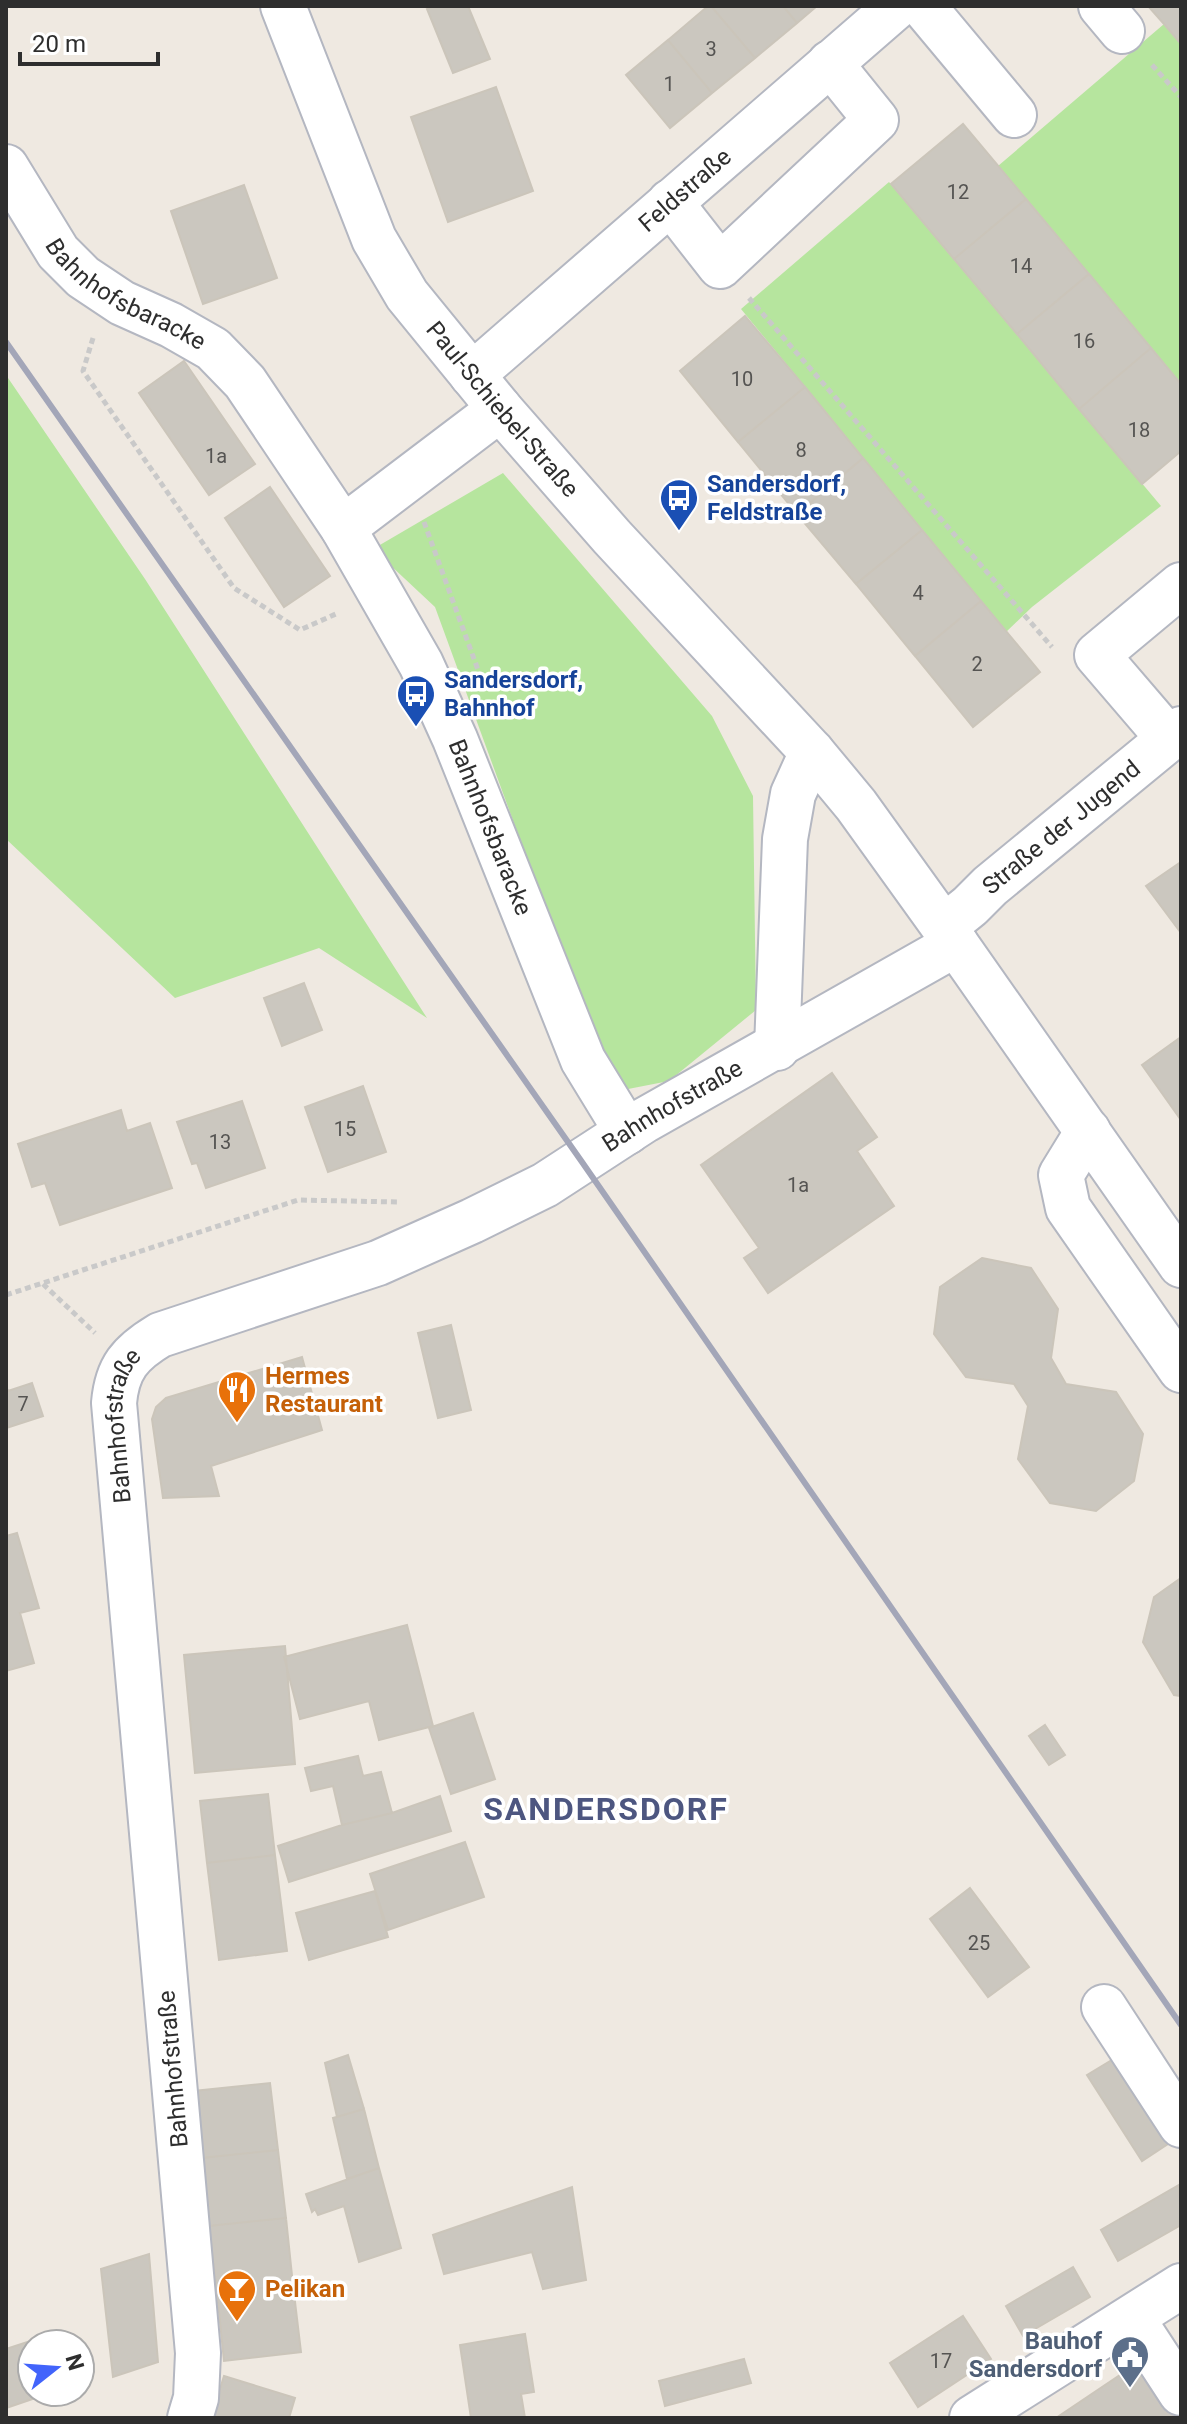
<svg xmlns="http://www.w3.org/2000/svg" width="1187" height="2424" font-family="Roboto,sans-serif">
  <rect width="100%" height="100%" fill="#efe9e1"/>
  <!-- green -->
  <path fill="#b6e59e" d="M1164,24l17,20v340l-183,-218z
    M889,182l272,324 -129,101 -26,25 -265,-323z
    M6,375l139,204 282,439 -108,-70 -144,50 -169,-159z
    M503,473l209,243 41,80 3,214 -87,71 -46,9 -24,-34 -164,-449 -62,-58z"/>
  <!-- building -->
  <path fill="#cbc7bf" stroke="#cbc5ba" stroke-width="2" d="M434,6h34l22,53 -37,14 -26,-64z
    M708,6h3l44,52 -43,35 -44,-53z
    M711,6h72l14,17 -42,35z
    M783,6h34l-20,17z
    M1148,6h33v38l-17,-20z
    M668,40l44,53 -42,35 -44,-53z
    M496,87l37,104 -85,31 -37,-105z
    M963,124l63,75 -72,60 -63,-75z
    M244,185l33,93 -74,26 -32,-93z
    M1026,199l63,75 -72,60 -63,-75z
    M1089,274l62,74 -72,61 -62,-75z
    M745,316l60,71 -67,55 -58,-71z
    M1151,348l30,36v67l-39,33 -63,-75z
    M184,361l71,103 -46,31 -70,-102z
    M805,387l58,71 -66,56 -59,-72z
    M863,458l59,72 -66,54 -59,-70z
    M270,487l60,89 -46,31 -59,-89z
    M922,530l59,71 -66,55 -59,-72z
    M981,601l59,71 -67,55 -58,-71z
    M1181,862v71l-35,-47z
    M304,983l18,47 -40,16 -18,-48z
    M1181,1037v83l-39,-55z
    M832,1073l45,64 -20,14 37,55 -126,87 -24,-35 15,-10 -58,-83z
    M363,1086l23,66 -58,20 -23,-65z
    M242,1101l23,67 -59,20 -9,-25 -5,1 -15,-42z
    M121,1110l6,21 23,-8 22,65 -112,37 -15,-42 -13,4 -14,-43z
    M982,1258l49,10 27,41 -7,49 15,26 50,8 27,42 -9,47 -38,30 -46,-8 -32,-44 10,-53 -14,-22 -48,-7 -32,-43 6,-47z
    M451,1325l20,85 -33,8 -20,-85z
    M302,1357l20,73 -111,36 8,30 -56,2 -11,-79 4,-12 10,-9z
    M32,1383l11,33 -37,12v-42l2,5z
    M17,1533l22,75 -19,5 14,50 -28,8v-135z
    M1181,1578v118l-7,-1 -31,-53 11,-45z
    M407,1625l26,101 -54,14 -10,-39 -69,18 -16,-62z
    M285,1646l10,118 -100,9 -11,-118z
    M473,1713l22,66 -44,15 -22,-66z
    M1045,1725l20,30 -16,10 -20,-29z
    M358,1756l5,20 18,-4 11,41 -50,12 -9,-39 -22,5 -6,-23z
    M268,1794l7,61 -68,8 -7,-62z
    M440,1796l11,35 -162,51 -11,-36 64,-21 50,-12z
    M465,1842l19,55 -96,33 -18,-56z
    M275,1855l12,96 -68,9 -12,-97z
    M970,1888l59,79 -41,30 -58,-78z
    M375,1891l13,46 -79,23 -13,-47z
    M348,2055l16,54 -27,8 -12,-54z
    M1115,2058l53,86 -26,17 -55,-86z
    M270,2083l8,67 -76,8 -8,-67z
    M364,2109l15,59 -32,11 -14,-61z
    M278,2150l8,68 -77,8 -7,-68z
    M379,2168l22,80 -42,14 -15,-56 -26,9 -3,-6 -3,3 -6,-18z
    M1179,2185l2,40 -63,36 -17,-31z
    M572,2187l14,93 -43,9 -11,-37 -88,22 -11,-39z
    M286,2218l7,67 -76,8 -8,-67z
    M149,2254l9,108 -45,15 -12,-108z
    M1073,2267l17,30 -67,39 -17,-30z
    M293,2285l8,67 -77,9 -7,-68z
    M963,2316l28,43 -73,48 -28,-44z
    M61,2331l5,13h-34v48h21l-47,16v-59z
    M525,2334l9,58 -13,2 4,24h-54l-11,-73z
    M744,2359l7,24 -86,23 -6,-25z
    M1141,2361l39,57h-124z
    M224,2376l71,22 -6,20h-78z"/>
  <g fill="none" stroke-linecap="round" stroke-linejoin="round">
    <!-- minor casing -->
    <g stroke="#b4b7c1" stroke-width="48">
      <g id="minor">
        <path id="s1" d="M283,6l91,233 33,56 93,114 112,128 200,215 44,53 100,139 225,321"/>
        <path d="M923,6l91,109"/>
        <path d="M1101,6l21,25"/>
        <path id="s2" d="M6,167l52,85 25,25 39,26 49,22 42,24 32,33 98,146 78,136 34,75 128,321 44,72"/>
        <path d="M670,202l50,64 156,-146 -46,-57"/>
        <path id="s3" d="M472,375l425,-369"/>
        <path d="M343,528l157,-119"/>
        <path d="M1169,739l-72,-84 84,-70"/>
        <path id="s4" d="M944,927l26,-21 20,-20 191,-157"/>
        <path d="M777,1048l8,-209 8,-45 19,-42"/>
        <path d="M1088,1131l-27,44 7,33 113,162"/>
        <path d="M1104,2007l77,118"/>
        <path d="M1132,2318l49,75"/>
        <path id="s5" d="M190,2418l6,-20 2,-45 -84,-950c3,-35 16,-50 46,-68l218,-72 94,-42 73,-36 100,-65 311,-176"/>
        <path d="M972,2418l209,-132"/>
      </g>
    </g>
    <!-- path -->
    <path stroke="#c9c9c9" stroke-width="5" stroke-dasharray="6 4" stroke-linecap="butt" d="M1152,65l29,32
      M749,298l303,349
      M93,338l-10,33 151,217 66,42 38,-17
      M424,522l57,156
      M43,1284l52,49
      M6,1295l292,-95 100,2"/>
    <!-- minor -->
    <use href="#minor" stroke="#fff" stroke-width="44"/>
    <!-- rail -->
    <path stroke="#a3a6b8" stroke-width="6" d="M6,342l576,820 599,863"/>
  </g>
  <!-- icons -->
  <defs>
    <g id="bus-pin" transform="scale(2)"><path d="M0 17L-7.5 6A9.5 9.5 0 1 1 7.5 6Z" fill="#1a4fb4" stroke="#fff"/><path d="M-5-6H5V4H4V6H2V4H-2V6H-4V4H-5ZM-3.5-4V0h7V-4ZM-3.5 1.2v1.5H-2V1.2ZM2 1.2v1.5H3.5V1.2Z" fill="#fff"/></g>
    <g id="restaurant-pin" transform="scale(2)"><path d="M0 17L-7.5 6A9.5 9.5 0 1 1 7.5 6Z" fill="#e8710a" stroke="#fff"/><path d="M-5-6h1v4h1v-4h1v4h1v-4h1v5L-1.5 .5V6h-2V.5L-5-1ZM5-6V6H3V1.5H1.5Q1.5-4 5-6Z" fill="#fff"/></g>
    <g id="bar-pin" transform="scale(2)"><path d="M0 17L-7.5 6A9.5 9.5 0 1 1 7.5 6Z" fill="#e8710a" stroke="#fff"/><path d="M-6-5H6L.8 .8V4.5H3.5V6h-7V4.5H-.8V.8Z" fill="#fff"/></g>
    <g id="civic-pin" transform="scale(2)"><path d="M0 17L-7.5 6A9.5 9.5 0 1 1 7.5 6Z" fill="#5c6f8a" stroke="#fff"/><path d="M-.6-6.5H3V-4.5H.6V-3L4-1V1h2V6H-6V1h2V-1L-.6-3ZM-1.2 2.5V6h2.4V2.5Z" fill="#fff"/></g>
  </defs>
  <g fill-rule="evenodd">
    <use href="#bus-pin" x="679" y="498"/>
    <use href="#bus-pin" x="416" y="694"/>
    <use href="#restaurant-pin" x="237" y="1390"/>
    <use href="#bar-pin" x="237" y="2289"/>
    <use href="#civic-pin" x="1130" y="2355"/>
  </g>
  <g text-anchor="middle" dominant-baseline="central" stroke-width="7" stroke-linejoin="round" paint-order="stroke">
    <!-- number labels -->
    <g font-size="20" fill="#555452">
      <text x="711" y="49">3</text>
      <text x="669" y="84">1</text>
      <text x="958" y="192">12</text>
      <text x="1021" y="266">14</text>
      <text x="1084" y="341">16</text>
      <text x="742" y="379">10</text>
      <text x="1139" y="430">18</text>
      <text x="801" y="450">8</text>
      <text x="216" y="456">1a</text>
      <text x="918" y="593">4</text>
      <text x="977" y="664">2</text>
      <text x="345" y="1129">15</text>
      <text x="220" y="1142">13</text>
      <text x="798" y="1185">1a</text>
      <text x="23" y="1404">7</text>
      <text x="979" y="1943">25</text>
      <text x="941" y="2361">17</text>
    </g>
    <!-- street labels -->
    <g font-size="24" fill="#2e2e2e" stroke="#fff">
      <text stroke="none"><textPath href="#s3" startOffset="282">Feldstraße</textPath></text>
      <text stroke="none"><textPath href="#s2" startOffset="180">Bahnhofsbaracke</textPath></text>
      <text stroke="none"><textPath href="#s1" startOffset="464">Paul-Schiebel-Straße</textPath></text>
      <text stroke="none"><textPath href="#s2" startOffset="840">Bahnhofsbaracke</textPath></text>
      <text stroke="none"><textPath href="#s4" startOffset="154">Straße der Jugend</textPath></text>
      <text stroke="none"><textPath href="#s5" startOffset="1670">Bahnhofstraße</textPath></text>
      <text stroke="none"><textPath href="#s5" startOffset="998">Bahnhofstraße</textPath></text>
      <text transform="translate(173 2069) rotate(-95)">Bahnhofstraße</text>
    </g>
    <!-- transit labels -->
    <g font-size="24" font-weight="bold" fill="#164399" stroke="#fff" text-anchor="start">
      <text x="707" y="484">Sandersdorf,<tspan x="707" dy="28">Feldstraße</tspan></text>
      <text x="444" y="680">Sandersdorf,<tspan x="444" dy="28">Bahnhof</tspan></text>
    </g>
    <!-- food labels -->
    <g font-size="24" font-weight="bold" fill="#c56008" stroke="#fff" text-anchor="start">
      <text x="265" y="1376">Hermes<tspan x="265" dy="28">Restaurant</tspan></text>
      <text x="265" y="2289">Pelikan</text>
    </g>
    <!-- service labels -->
    <g font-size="24" font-weight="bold" fill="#4e5e75" stroke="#fff" text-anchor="end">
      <text x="1102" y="2341">Bauhof<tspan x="1102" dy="28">Sandersdorf</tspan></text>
    </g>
    <!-- district labels -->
    <g font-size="32" font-weight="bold" letter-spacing="2" fill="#4d5680" stroke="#fff">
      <text x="606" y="1809">SANDERSDORF</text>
    </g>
  </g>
  <!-- border -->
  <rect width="1187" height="2424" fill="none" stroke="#2e2e2e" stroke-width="16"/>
  <!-- north arrow -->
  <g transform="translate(56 2368) rotate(73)"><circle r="38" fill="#ffffff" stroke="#ababab" stroke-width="2"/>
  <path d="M0-6L14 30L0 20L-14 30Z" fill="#4264fb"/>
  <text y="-12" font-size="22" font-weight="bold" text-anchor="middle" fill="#2e2e2e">N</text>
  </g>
  <!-- scale -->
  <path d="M20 52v12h138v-12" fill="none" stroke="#2e2e2e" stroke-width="4"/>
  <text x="32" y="52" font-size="24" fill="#2e2e2e" stroke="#ffffff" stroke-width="6" paint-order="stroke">20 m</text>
</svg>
